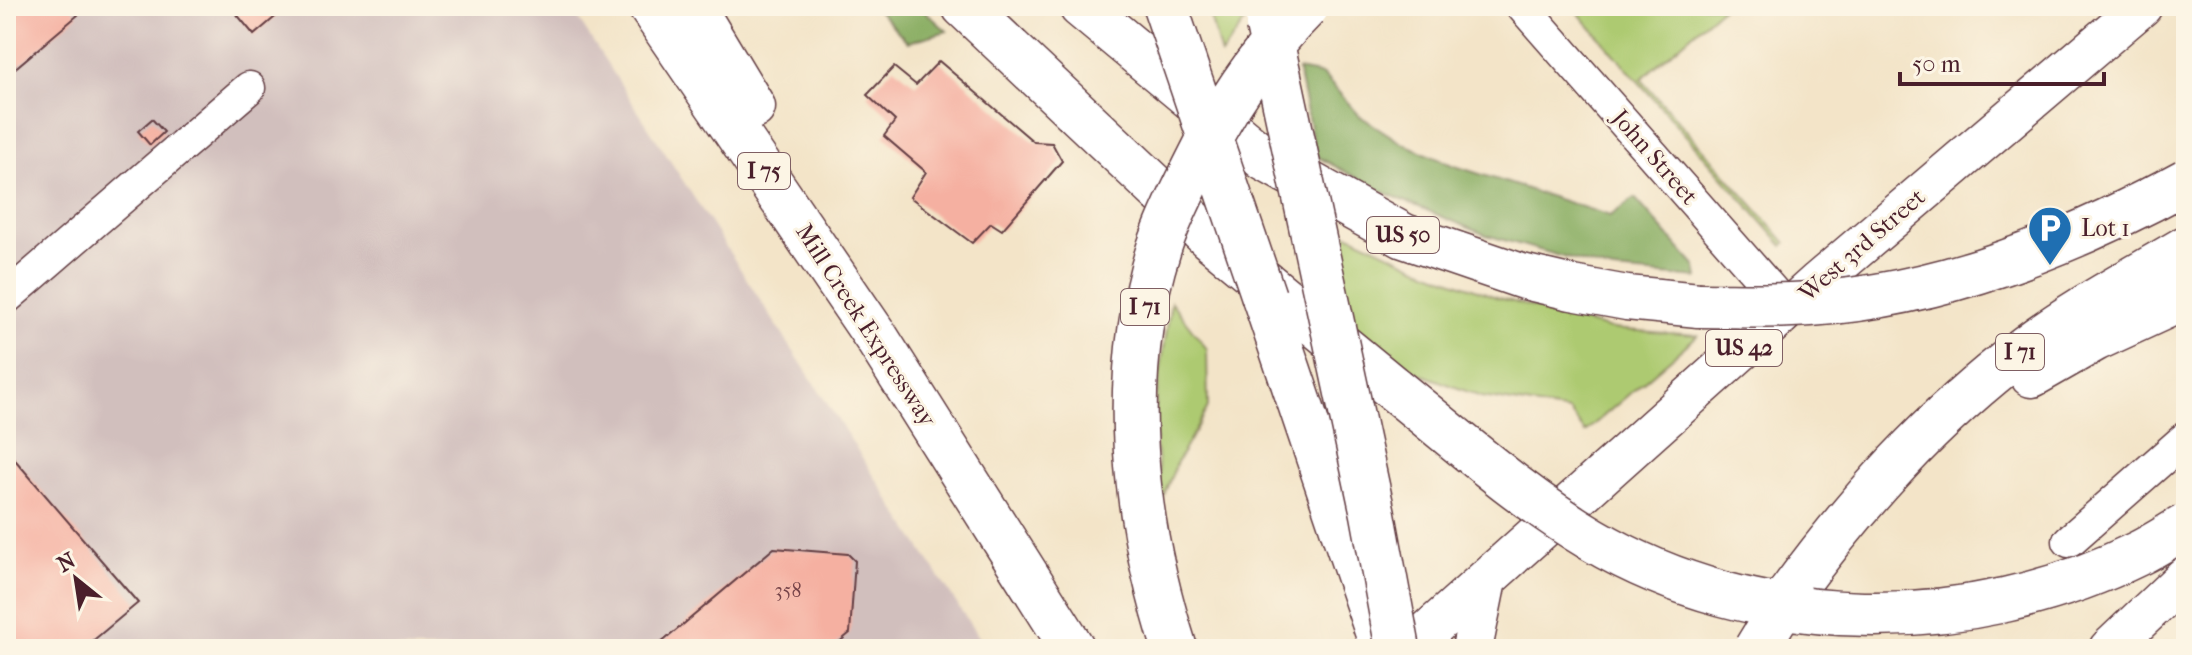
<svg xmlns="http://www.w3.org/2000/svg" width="2192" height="655" font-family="'IM FELL French Canon',serif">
  <rect width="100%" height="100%" fill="#fcf5e5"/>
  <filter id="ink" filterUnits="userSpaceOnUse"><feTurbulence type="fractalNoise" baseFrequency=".0125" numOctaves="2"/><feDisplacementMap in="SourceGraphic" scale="16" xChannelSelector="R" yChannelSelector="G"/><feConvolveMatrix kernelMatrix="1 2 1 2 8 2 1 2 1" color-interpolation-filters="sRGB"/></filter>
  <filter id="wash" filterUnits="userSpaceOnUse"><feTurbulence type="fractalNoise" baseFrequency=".006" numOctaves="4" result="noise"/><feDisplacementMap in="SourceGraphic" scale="32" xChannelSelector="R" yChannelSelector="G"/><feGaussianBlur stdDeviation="1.8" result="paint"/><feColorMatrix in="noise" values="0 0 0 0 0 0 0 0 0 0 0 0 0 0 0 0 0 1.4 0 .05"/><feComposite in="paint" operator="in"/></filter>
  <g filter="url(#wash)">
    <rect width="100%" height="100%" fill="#f3e4c8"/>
    <!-- industrial -->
    <path fill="#d1bfbd" d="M6,6h564l416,643h-980z"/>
    <!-- green -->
    <path fill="#adca71" stroke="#7c744e" stroke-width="2" d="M1207,6h37l2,14 -25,35z
      M1572,6h152l-83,73 145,164 -3,3z
      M1329,225l93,44 74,28 114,32 88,6 -113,97 -16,-21 -87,-14 -72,-27 -60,-42z
      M1171,302l36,47 1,58 -31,55 -15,38 -6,-52v-47z"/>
    <!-- forest -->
    <path fill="#8aae63" stroke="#6a6647" stroke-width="2" d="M874,6h45l28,25 -39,11z
      M1298,70l25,5 37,41 42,27 50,22 158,51 25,-18 61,69 2,11 -85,-7 -127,-36 -103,-43 -67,-36z"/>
    <g id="blocks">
      <!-- building -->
      <path fill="#f5b0a1" d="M6,6h64l8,9 -72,61z
        M230,6h58l-34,29z
        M939,61l95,81 18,1 10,18 -60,69 -11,-7 -19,20 -62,-46 16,-25 -42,-36 11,-15 -28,-26 27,-28 22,18z
        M152,119l12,13 -14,13 -12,-14z
        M10,454l128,149 -55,46h-77v-192z
        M774,548l74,6 7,7 -5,72 -19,16h-177z"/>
    </g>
  </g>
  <g filter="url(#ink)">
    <use href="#blocks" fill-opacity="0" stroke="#633d43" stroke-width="2"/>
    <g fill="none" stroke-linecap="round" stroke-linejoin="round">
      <!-- minor casing -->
      <g stroke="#633d43" stroke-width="35">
        <path id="minor" d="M1522,6l266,303
          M6,298l243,-210
          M2069,541l117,-103"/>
      </g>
      <!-- major casing -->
      <g stroke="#633d43" stroke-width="43">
        <path id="major" d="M1408,649l411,-368 323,-275
          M1472,649l14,-69
          M2109,649l77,-73"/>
      </g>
      <!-- highway casing -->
      <g stroke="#633d43" stroke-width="47">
        <path id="highway" d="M650,6l226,331 197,312
          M692,6l61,101
          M964,6l245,231 185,152
          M1081,6l184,153 139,77 117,40 51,12 55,10 72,7
          M1264,297l119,352
          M2032,375l63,-36 91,-42
          M1789,595c68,-93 143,-177 236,-247 50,-38 107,-68 161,-100"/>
      </g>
      <!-- minor -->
      <use href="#minor" stroke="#fff" stroke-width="32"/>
      <!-- major -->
      <use href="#major" stroke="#fff" stroke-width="40"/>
      <!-- highway -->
      <use href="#highway" stroke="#fff" stroke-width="44"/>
      <!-- highway-bridge casing -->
      <g stroke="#633d43" stroke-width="47" stroke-linecap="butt">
        <path id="highway-bridge" d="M1165,6l99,291
          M1268,25l105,489 25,135
          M1699,305c37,0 74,2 111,-1 133,-9 260,-60 376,-123
          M1394,389c64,51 127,108 198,150 164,97 377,98 547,14 16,-8 31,-18 47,-27
          M1175,649c-41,-128 -58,-270 -16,-401 9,-28 24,-57 37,-83 29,-60 64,-112 111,-159
          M1756,649l33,-54"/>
      </g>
      <!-- highway-bridge -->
      <use href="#highway-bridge" stroke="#fff" stroke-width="44"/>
    </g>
  </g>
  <!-- icons -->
  <defs>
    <g id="parking-pin" transform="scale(2.3)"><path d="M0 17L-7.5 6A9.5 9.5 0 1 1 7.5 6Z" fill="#1f6fb2" stroke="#fcf5e5"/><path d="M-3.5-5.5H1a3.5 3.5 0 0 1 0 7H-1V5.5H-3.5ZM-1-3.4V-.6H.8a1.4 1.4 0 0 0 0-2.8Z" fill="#fff"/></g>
  </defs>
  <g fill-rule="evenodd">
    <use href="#parking-pin" x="2050" y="228"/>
  </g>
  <g text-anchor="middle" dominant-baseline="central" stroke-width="6" stroke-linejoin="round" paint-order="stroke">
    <!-- number labels -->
    <g font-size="20" fill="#754348">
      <text x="788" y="590">358</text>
    </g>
    <!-- shield labels -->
    <g fill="#fcf5e5" stroke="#7f5f63" stroke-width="2">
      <rect x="738" y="153" width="52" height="36" rx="6"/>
      <rect x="1367" y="217" width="72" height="36" rx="6"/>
      <rect x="1121" y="289" width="48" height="36" rx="6"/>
      <rect x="1706" y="330" width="76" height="36" rx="6"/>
      <rect x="1996" y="334" width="48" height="36" rx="6"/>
    </g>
    <g font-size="22" font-weight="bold" fill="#4a1f2b">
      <text x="764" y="171">I 75</text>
      <text x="1403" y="235">US 50</text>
      <text x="1145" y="307">I 71</text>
      <text x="1744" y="348">US 42</text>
      <text x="2020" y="352">I 71</text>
    </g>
    <!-- street labels -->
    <g font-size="24" fill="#4a1f2b" stroke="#fcf5e5">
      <text transform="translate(1655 157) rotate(49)">John Street</text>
      <text transform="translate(1862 245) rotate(-41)">West 3rd Street</text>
      <text transform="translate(866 325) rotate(57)">Mill Creek Expressway</text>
    </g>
    <!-- poi labels -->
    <g font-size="24" fill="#4a1f2b" stroke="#fcf5e5" text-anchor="start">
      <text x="2081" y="228">Lot 1</text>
    </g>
  </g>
  <!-- margin -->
  <rect width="2192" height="655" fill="none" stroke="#fcf5e5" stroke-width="32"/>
  <!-- north arrow -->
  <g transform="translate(76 579) rotate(330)" stroke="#fcf5e5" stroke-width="6" paint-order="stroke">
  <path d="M0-6L14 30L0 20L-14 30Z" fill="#4a1f2b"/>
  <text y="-12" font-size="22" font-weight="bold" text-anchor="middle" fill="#4a1f2b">N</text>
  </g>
  <!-- scale -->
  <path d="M1900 72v12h204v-12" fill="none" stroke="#4a1f2b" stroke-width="4"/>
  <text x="1912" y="72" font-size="24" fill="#4a1f2b" stroke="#fcf5e5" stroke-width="6" paint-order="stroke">50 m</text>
</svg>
